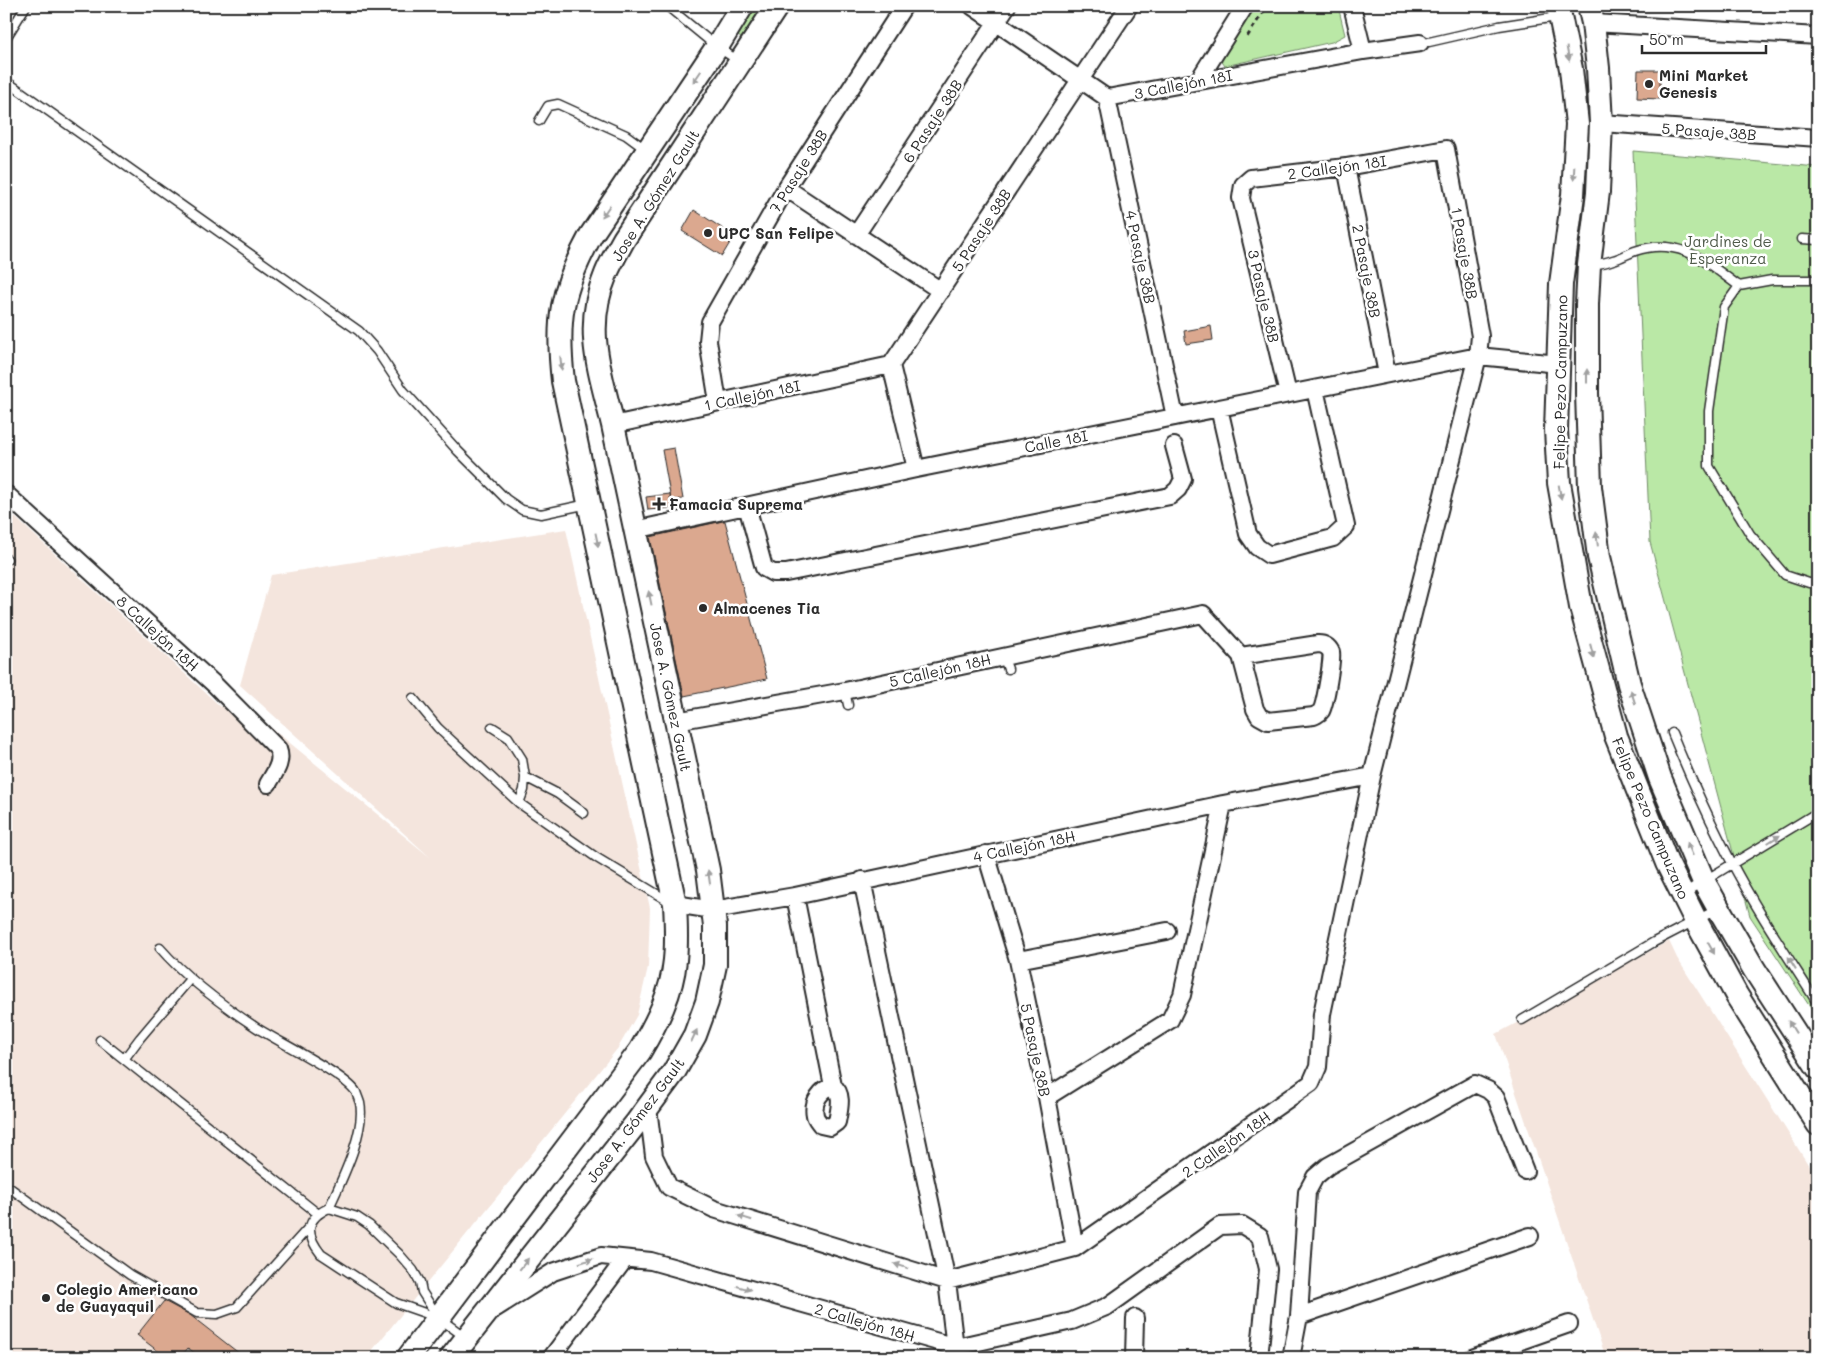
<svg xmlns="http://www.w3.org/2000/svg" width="1824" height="1364" font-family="Mali,sans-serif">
  <rect width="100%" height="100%" fill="#fff"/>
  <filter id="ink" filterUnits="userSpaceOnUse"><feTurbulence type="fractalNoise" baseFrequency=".02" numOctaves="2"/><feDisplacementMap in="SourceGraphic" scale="10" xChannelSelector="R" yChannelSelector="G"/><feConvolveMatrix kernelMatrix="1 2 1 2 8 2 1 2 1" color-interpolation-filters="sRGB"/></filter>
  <g filter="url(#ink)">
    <!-- built -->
    <path fill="#f4e5dd" d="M6,509l215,198 10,-12 200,163 -191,-173 31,-110 295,-46 84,379 -2,59 -11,48 -19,33 -252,310h-360z
      M1669,941l8,17 141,222v178h-212l-110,-324z"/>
    <!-- green -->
    <path fill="#bae8a6" stroke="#728a68" d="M755,6h14l-23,36 -9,-7z
      M1254,6h84l7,29 -13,7 -107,24 -5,-7z
      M1633,151l185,16v852l-68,-103 -100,-374z"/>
    <!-- building -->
    <path fill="#dba88f" stroke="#2b2b2b" d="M1638,70h22v29l-23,-1z
      M694,210l40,26 -12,20 -40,-25z
      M1211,326l2,14 -27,4 -2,-13z
      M674,448l9,51 -12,1 -9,-50z
      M670,494l1,14 -23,2 -2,-13z
      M723,521h2l42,158 -83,17 -34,-159z
      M164,1301l26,14 55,43h-44l-13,-10 -8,10h-13l-30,-23z"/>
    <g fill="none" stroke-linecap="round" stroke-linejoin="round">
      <!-- lane casing -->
      <g stroke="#2b2b2b" stroke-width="11">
        <path id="lane" d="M667,6l50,41 22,14
          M6,38l20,-32
          M1429,42l70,-16 58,-9
          M6,81l353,250 18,20 26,39 55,61 48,48 16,11 19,4 47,-10
          M539,121l9,-15 10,-2 68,31 19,14
          M1802,239l16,1
          M1590,265c8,-1 16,-2 23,-5 8,-2 14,-6 22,-9 44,-15 71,11 104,35
          M1818,280h-46l-33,6 -15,21 -15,104v55l41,68 35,41 24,8h9
          M6,560l1,-1
          M1003,656l5,13
          M845,691l3,14
          M413,698l25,30 81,75 78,55 73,44
          M492,727l16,10 14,22 3,18
          M1672,733c24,59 50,116 83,171 20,34 42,67 63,100
          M519,803l5,-13 1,-13 33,17 26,19
          M1684,893l134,-81
          M160,948c27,31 62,57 97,80 20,13 89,47 99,64 1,3 3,8 4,11 6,29 -19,78 -31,105
          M1522,1020l132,-78 62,-32
          M100,1040l217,173
          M125,1058l15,-20 50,-59
          M10,1188l120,87 67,38 20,1 20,-7 73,-81
          M436,1314l-14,-22 -2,-10 -7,-12 -14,-16 -30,-29 -12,-8 -28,-9c-25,11 -23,27 -8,46l75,49 43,15 26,19"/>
      </g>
      <!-- street casing -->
      <g stroke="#2b2b2b" stroke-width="20">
        <path id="street" d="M972,6l135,92 256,-47 57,-8
          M1352,6l11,45
          M1593,23l225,13
          M1198,81l47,-75
          M1107,98l68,319
          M1601,123l217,15
          M1346,167l41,207
          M786,188l155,103
          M856,235l151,-229
          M718,402l-10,-61 2,-19 76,-134 118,-182
          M1219,408l29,126 9,13 12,8 64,-17 13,-12 -31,-137
          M613,425l278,-60
          M916,469l-25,-104 238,-359
          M6,494l208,190 64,65c5,13 -3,23 -10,35
          M747,506l17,62 9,5h13l384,-77 8,-7 5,-10 -9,-33
          M635,530l281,-61 562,-113 81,8
          M676,721l169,-30 358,-77 38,42 14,53 4,7 9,5 46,-5c3,-2 5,-2 7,-5 4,-6 12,-53 10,-59 -3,-6 -8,-8 -13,-8l-77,12
          M986,854l32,106 29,137 28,151
          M862,880l85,401 9,75
          M795,896l38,190c11,8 6,24 4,36l-7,5 -9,-2c-2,-3 -6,-7 -6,-10 -3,-13 6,-26 18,-29
          M675,904l38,6 82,-14 428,-92 149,-28
          M1018,960l149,-29
          M1047,1097l123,-77 12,-25 41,-191
          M648,1108l6,48 15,31 45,22 233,72 128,-33 236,-165 7,-16 4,-53 50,-238 106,-420 2,-20 -34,-187 -100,18 -95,11 -8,7 -2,13 47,196
          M496,1308l57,-36 48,-16 50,5 305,86 116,-26 36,-15 112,-80 22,-1 18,11 8,33 -9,89
          M1299,1316l231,-80
          M551,1358l74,-99
          M1134,1358l1,-40
          M1291,1358l8,-42 8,-124 8,-15 13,-11 147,-82 13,6 8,7 29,74
          M1472,1358l97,-34"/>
      </g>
      <!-- secondary casing -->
      <g stroke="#2b2b2b" stroke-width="26">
        <path id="secondary" d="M1558,6l13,63 6,55 -4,71 -12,89 -5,146 3,53 22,124 35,129 51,127 29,58 41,75 81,128
          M1589,6l4,17 5,45 3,55 -3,69 -9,73 -2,39v89l3,94 9,70 30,127 31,94 44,104 15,27 35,60 64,99
          M408,1358l232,-307c17,-29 32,-58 35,-91 2,-19 1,-37 0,-56l-112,-523c-7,-62 -2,-91 28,-146l126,-188 25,-41
          M451,1358l186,-236 37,-50 21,-37 12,-33 8,-37v-39l-7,-56 -95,-445c-13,-54 -30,-97 -7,-151 5,-12 12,-24 18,-35l153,-233"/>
      </g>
      <!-- path -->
      <path stroke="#2b2b2b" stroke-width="3" stroke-dasharray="5 4" stroke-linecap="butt" d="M1247,37l20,-31"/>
      <!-- lane -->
      <use href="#lane" stroke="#fff" stroke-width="8"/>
      <!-- street -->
      <use href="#street" stroke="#fff" stroke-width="16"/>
      <!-- secondary -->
      <use href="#secondary" stroke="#fff" stroke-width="22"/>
    </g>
    <!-- one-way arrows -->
    <defs><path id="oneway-solid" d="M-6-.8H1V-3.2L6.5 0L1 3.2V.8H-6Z" transform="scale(1.25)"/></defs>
    <g fill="#a0a0a0">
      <use href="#oneway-solid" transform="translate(1568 54) rotate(79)"/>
      <use href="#oneway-solid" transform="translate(697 77) rotate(124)"/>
      <use href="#oneway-solid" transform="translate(1574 173) rotate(93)"/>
      <use href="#oneway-solid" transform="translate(606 211) rotate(124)"/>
      <use href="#oneway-solid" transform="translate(561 363) rotate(84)"/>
      <use href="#oneway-solid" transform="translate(1587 376) rotate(-90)"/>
      <use href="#oneway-solid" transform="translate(1560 492) rotate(80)"/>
      <use href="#oneway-solid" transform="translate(1597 539) rotate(-97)"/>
      <use href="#oneway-solid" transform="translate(597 540) rotate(78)"/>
      <use href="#oneway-solid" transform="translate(650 598) rotate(-102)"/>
      <use href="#oneway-solid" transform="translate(1592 651) rotate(75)"/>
      <use href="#oneway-solid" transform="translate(1633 697) rotate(-108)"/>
      <use href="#oneway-solid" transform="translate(1774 839) rotate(-32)"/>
      <use href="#oneway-solid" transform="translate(1690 849) rotate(-113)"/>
      <use href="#oneway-solid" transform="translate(709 877) rotate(-98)"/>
      <use href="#oneway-solid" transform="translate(1711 948) rotate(61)"/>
      <use href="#oneway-solid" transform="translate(1792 963) rotate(-122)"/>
      <use href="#oneway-solid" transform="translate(1792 1027) rotate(-122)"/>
      <use href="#oneway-solid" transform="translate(694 1036) rotate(-65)"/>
      <use href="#oneway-solid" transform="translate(745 1218) rotate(-163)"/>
      <use href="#oneway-solid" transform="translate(586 1261) rotate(-18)"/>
      <use href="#oneway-solid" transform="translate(524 1264) rotate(-52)"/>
      <use href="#oneway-solid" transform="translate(901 1266) rotate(-163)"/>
      <use href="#oneway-solid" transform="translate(744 1288) rotate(16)"/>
    </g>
  </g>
  <!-- markers -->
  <g fill="#2b2b2b" stroke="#fff" stroke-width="2">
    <circle cx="1649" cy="84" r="5"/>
    <circle cx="708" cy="233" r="5"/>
    <path d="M656.5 496.5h5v5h5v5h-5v5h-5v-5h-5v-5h5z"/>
    <circle cx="703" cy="608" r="5"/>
    <circle cx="46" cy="1298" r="5"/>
  </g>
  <g text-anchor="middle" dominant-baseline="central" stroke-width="5" stroke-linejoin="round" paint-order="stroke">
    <!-- poi labels -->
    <g font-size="15" font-weight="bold" fill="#2b2b2b" stroke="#fff" text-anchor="start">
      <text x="1659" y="75">Mini Market<tspan x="1659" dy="17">Genesis</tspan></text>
      <text x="718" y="233">UPC San Felipe</text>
      <text x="669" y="504">Famacia Suprema</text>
      <text x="713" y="608">Almacenes Tia</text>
      <text x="56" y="1289">Colegio Americano<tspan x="56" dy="17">de Guayaquil</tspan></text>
    </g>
    <!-- street labels -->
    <g font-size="15" fill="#2b2b2b" stroke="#fff">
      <text transform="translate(1183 84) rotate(-11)">3 Callejón 18I</text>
      <text transform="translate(932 121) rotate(-57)">6 Pasaje 38B</text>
      <text transform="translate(1709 131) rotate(4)">5 Pasaje 38B</text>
      <text transform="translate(1337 167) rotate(-8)">2 Callejón 18I</text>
      <text transform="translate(798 171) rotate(-58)">7 Pasaje 38B</text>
      <text transform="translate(655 195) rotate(-58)">Jose A. Gómez Gault</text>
      <text transform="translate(981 230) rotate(-57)">5 Pasaje 38B</text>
      <text transform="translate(1465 253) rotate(80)">1 Pasaje 38B</text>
      <text transform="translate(1141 257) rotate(78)">4 Pasaje 38B</text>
      <text transform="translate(1367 271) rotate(79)">2 Pasaje 38B</text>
      <text transform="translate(1264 296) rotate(77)">3 Pasaje 38B</text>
      <text transform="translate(1560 382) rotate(-89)">Felipe Pezo Campuzano</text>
      <text transform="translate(752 395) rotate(-12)">1 Callejón 18I</text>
      <text transform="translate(1056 441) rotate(-11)">Calle 18I</text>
      <text transform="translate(158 633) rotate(42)">8 Callejón 18H</text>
      <text transform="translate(940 670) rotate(-13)">5 Callejón 18H</text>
      <text transform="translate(671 697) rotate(78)">Jose A. Gómez Gault</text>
      <text transform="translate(1651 818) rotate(67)">Felipe Pezo Campuzano</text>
      <text transform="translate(1024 846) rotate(-12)">4 Callejón 18H</text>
      <text transform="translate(1036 1050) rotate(78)">5 Pasaje 38B</text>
      <text transform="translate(635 1120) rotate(-53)">Jose A. Gómez Gault</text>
      <text transform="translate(1226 1144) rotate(-35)">2 Callejón 18H</text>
      <text transform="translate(865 1322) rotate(16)">2 Callejón 18H</text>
    </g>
    <!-- park labels -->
    <g font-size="15" fill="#4f5a4a" stroke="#fff">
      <text x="1728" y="241">Jardines de<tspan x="1728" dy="17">Esperanza</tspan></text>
    </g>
  </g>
  <!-- margin -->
  <rect width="1824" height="1364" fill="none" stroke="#fff" stroke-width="25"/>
  <rect x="12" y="12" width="1799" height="1339" fill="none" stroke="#2b2b2b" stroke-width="2" filter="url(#ink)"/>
  <!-- scale -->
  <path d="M1642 45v8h124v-8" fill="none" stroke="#2b2b2b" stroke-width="2.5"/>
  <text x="1649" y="45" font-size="15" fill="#2b2b2b" stroke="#ffffff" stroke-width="4" paint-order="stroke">50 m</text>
</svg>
